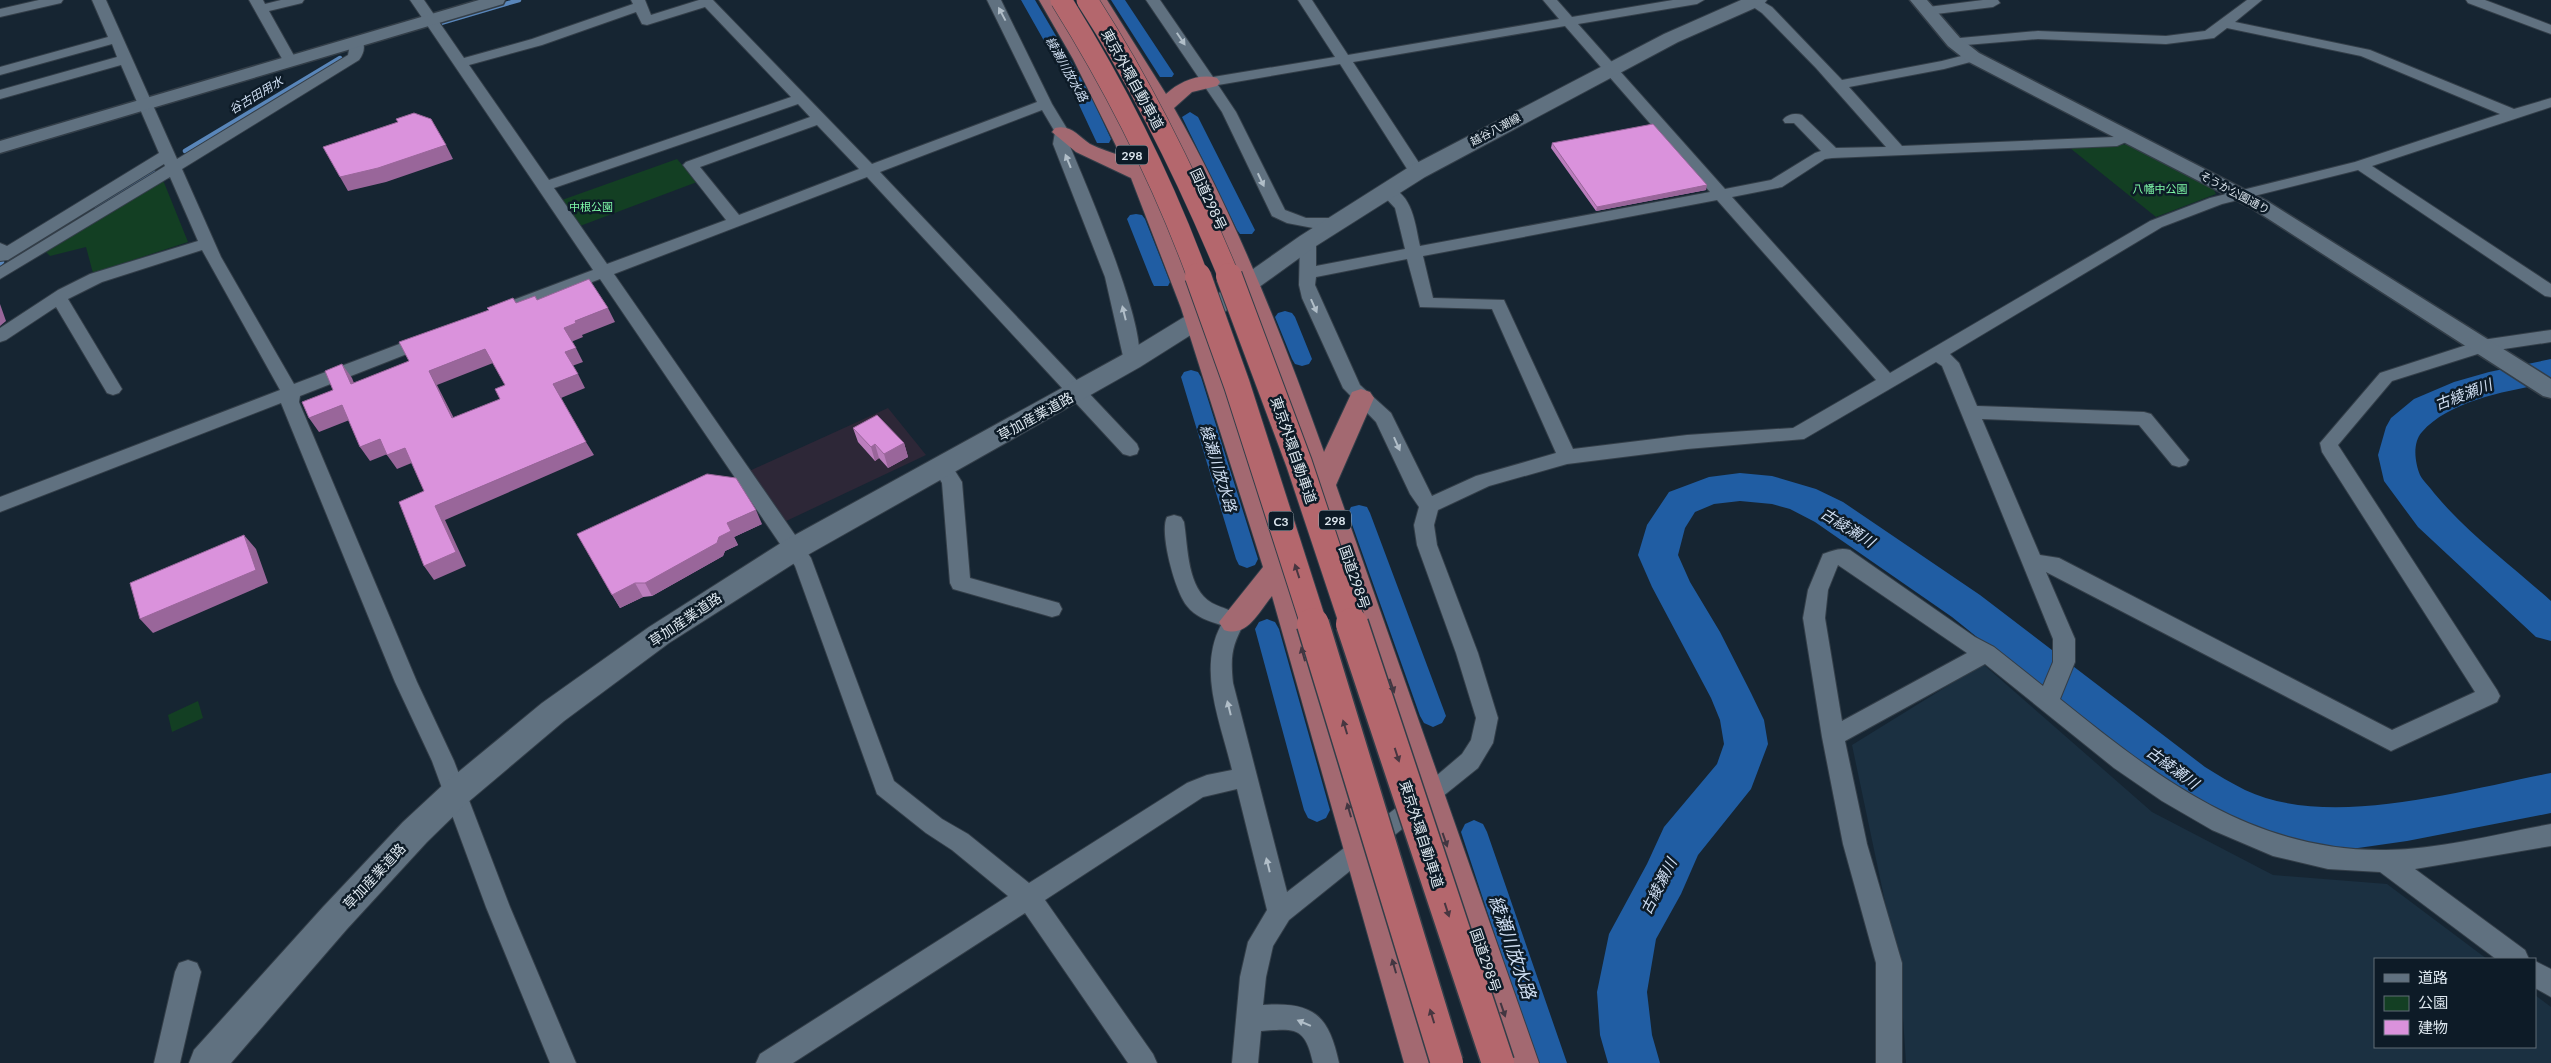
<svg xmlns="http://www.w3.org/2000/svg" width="2551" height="1063" font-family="Lato,'Noto Sans JP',sans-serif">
  <rect width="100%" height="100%" fill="#162532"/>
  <!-- commercial -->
  <path fill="#2d2737" d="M888,408l38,47 -144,68 -35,-51z"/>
  <!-- built -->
  <path fill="#1b3041" d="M1983,664l169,148 121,63 114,9 100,75h-112v88h160v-52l16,12v56h-645l-6,-90 -48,-228z"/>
  <!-- green -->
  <path fill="#133f23" d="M2131,144l81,42 4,8 -60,23 -86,-69z
    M677,159l20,23 -117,44 -18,-26z
    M163,180l25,62 -95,31 -7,-26 -36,9 -4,-4z
    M198,701l5,17 -31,14 -4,-17z"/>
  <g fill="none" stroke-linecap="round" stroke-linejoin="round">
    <!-- stream -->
    <path stroke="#5986ba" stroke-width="4.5" d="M434,25l85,-25
      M185,151l155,-93
      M96,206l57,-35
      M0,264l2,-2"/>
    <!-- canal -->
    <path fill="#205da3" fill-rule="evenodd" d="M1021,0h14l55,94 21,45 -2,4h-12l-2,-4 -21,-45z
      M1111,0h14l49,74 -2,3h-12z
      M1190,112l8,5 57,113 -3,4h-12l-3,-4 -55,-113z
      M1136,214l6,1 3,4 25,63 -2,4h-14l-2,-4 -25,-63 3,-4z
      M1285,311l7,2 3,4 17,42 -3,5 -7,2 -7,-2 -3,-5 -17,-42 3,-4z
      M1191,370l7,2 3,5 57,182 -3,6 -8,3 -8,-3 -3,-6 -55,-182 3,-5z
      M1359,505l8,2 3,6 76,203 -4,7 -9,4 -9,-4 -4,-7 -72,-203 3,-6z
      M1267,619l8,3 4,7 51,181 -4,8 -9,4 -9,-4 -4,-8 -49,-181 4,-7z
      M1474,820l9,4 4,8 80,231h-30l-76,-231 4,-8z"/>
    <!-- river -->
    <path fill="#205da3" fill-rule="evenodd" d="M2551,359v24c-40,7 -101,17 -129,49 -10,11 -7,31 -2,43 3,6 10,12 14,18 33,40 78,73 117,108v40l-15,-4 -118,-110 -34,-46 -6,-26 8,-28 5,-9 23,-19 40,-17 35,-10z
      M1740,473l32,3 44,13 27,13 137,93 225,172c13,8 26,16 40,23 84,40 218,0 306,-17v40l-144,28 -49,7h-40l-37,-7 -63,-20 -45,-26 -221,-178 -137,-95 -25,-13 -18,-5 -32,-3 -26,3 -19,8 -10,16 -7,27 12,27 30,50 31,61 13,27 4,24 -17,45 -53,66 -17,39 -25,45 -9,53 5,43 8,28h-52l-8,-28 -3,-43 12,-58 38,-70 17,-37 53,-63 7,-20 -4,-24 -9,-22 -59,-111 -14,-32 9,-30 22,-33 40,-15z"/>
    <!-- minor casing -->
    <g stroke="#333e48" stroke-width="2">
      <path id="minor" d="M39,0h24l-2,3 -61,14v-8z
        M92,0h14l71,159 171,-104 3,-16h10c5,7 3,14 -2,21l-177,109 39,88 73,127 129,-49h12l3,4 -3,4 -135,53 -1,6 118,280 37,79 56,146 66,156h-26l-64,-156 -54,-146 -37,-79 -114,-279 -281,109v-15l280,-107 -78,-140 -100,32 -34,17 54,90 -3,4 -6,2 -6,-2 -51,-86 -50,33 -6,2v-14l58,-38 32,-16 108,-33 -28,-64 -170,102v-12l165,-101 -1,-2 -156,96 -8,1v-18l7,3 152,-93 -38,-88 -121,34v-9l117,-33 -5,-13 -112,31v-8l108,-30z
        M249,0h14l2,4 16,-4h23l-2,3 -33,8 28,50 -2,3h-10z
        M410,0h14l40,58 68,-19 101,-35 -2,-4h14l6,15 48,-15h14l159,164 165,-62 -50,-102h14l51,104 17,28v12c14,33 84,195 68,221h-12l-20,-88 -52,-133 2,-12 -13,-22 -162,62 257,272 2,5 -2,5 -7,2 -7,-2 -256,-277 -253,97 197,284 83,223 48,38 26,15 61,49 158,-100 20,-8 25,-5c-11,-47 -35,-99 -11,-145 -12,-4 -26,-8 -34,-19 -12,-14 -28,-74 -20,-89l7,-2 7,2 3,5c4,25 3,67 28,81 11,6 27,8 33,19 -13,23 -15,34 -12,61l54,209 135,-104 40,-34 9,-14 5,-22 -20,-65 -39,-108 -3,-20 5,-18 -9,-13 -34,-72 -33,-34 -41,-90 -3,-13 1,-44 2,-4h12l2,4v25l89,-17 -10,-41 -16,-17 8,-5c26,7 28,38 33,60l290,-54 -145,-166 -212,36 72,110 -8,5 -8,-5 -69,-108 -122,21 18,27 49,98 21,8h30l8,5 -8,5h-23l-26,-5 -15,-7 -50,-104 -76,-112h14l53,77 122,-20 -37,-57h14l36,55 211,-36 -16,-19h14l15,17 101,-17h31l-7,4 -119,20 147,165 46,-9 44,-27 6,-2 -27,-28h-9l-2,-3c4,-6 13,-7 19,-5l34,33 50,-1 -70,-79 -54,-55 -19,-13h17l12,7 70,73 100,-19 31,-8 5,1 2,3 -2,3 -34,9 -95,18 53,59 212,-9 14,-6 5,2 3,3 -3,3 -16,7 -285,12 -7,1 -43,28 -50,10 158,176 260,-152 60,-23 145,-36 145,-48 -139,-58 -134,-28 -13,10 -48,6 -128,-5 -84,7 -5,-1 -2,-3 2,-3 89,-8 128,5 39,-5 42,-31h15l-27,22 135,28 144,59 37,-11v9l-179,59 179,118v13l-6,-1 -187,-126 -136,34 -60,23 -212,127 9,9 18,43 167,6 7,2 38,46 -3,5 -7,2 -7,-2 -33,-40 -157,-6 58,136 19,3 333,172 83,-38 -153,-240 -2,-9 60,-70 102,-33 69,-10v12l-67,10 -92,29 -54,64 159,245 3,6 -3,6 -106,49 -345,-179 29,67v23l-15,37c98,79 193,153 326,151 55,-1 111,-16 165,-26v22l-136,23 110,81 4,9h-33l-116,-87 -52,-3 -55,-13 -61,-26 -50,-29 -48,-33 -129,-104 -140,77 22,103 35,119v100h-26v-100l-33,-119 -21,-107 -19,-119 5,-28 15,-36c9,-3 17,-7 27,-4l125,87 19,10 49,39 10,-24v-23l-111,-273 -6,-4 -132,77 -117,10 -120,15 -78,22 -51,24 -4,15 3,20 41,108 20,65 -5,25 -15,25 -189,152 -16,26 -7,31 -3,28c51,-4 66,11 76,58h-26c-8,-36 -17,-35 -52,-32l-3,32h-26l8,-86 8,-35 19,-32 -30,-121 -34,8 -158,103 108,154 4,9h-29l-103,-150 -232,150h-37l4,-9 248,-158 -56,-46 -26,-17 -49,-39 -82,-228 -195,-287 -83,32h-12l-3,-4 3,-4 88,-33zM705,7l86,90 -242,83 -80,-115 73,-20 94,-33 6,12 5,1zM798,104l12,13 -124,45 -3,3 43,55 -119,44 -53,-76zM817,125l42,44 -120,46 -39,-48zM1717,200l159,180 -83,48 -106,7 -114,14 -69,-149 -71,-2 -10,-42zM1407,259l13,48 72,2 64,144 -80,23 -44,20 -41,-83 -31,-28 -45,-100 1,-8zM1838,565l129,88 -125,68 -17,-103 3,-28z
        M1983,0h15l2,3 -7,4 -65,8 -7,-4 7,-4z
        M2466,0h19l66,25v9l-83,-31z
        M943,461l7,2 12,19 8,96 89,25 3,6 -3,6 -7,2 -99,-28 -3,-6 -8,-100 -9,-15 3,-5z
        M188,960l9,3 4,9 -21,91h-26l21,-91 4,-9z
        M2535,961l16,8v28l-16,-9z"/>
    </g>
    <!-- tertiary casing -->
    <g stroke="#333e48" stroke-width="3">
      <path id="tertiary" d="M479,0h26l-2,4 -503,149v-12z
        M1910,0h17l33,38 19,15 288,148 284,178v19l-8,-2 -290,-187 -286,-148 -19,-15z"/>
    </g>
    <!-- secondary casing -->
    <g stroke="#333e48" stroke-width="2">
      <path id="secondary" d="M1741,0h26l-3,4 -86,38 -253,135 -109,69 -111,80 -65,41 -336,190 -135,86 -105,78 -97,82 -40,39 -80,87 -116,134h-42l5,-13 129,-143 80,-85 42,-39 97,-80 107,-76 135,-86 338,-186 67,-41 111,-78 109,-69 255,-133z"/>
    </g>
    <!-- trunk casing -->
    <g stroke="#333e48" stroke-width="2">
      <path id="trunk" d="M1039,0h18l36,59 60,117 51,132 88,261 148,494h-36l-132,-467c-14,17 -25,42 -48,34l-5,-8 44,-55 -82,-259 -50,-130 -55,-26 -24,-20 3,-4c16,-4 23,8 35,16 10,5 21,8 31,12l-48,-97z
        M1089,0h18l59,94c13,-12 33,-21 51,-16l3,4 -3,4 -25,6 -18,16c62,109 108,227 150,344l28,-60 9,-3 9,3 4,6 -38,87 203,578h-36l-191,-569 -80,-220 -64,-141 -37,-68z"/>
    </g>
    <!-- minor -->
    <use href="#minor" fill="#607180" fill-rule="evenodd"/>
    <!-- tertiary -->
    <use href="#tertiary" fill="#607180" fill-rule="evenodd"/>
    <!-- secondary -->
    <use href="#secondary" fill="#607180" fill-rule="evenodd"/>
    <!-- trunk -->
    <use href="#trunk" fill="#a36971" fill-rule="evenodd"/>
    <!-- motorway-bridge-far2 casing -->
    <g stroke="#333e48" stroke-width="22" stroke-linecap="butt">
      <path id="motorway-bridge-far2" d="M1061,0c55,88 101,179 137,277
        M1087,0c57,88 102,180 142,277"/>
    </g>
    <!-- motorway-bridge-far1 casing -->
    <g stroke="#333e48" stroke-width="28" stroke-linecap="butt">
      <path id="motorway-bridge-far1" d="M1198,276l39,109 77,240
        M1229,276l70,187 54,162"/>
    </g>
    <!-- motorway-bridge casing -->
    <g stroke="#333e48" stroke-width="35" stroke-linecap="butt">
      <path id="motorway-bridge" d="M1313,624l134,439
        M1352,624l146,439"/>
    </g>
    <!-- motorway-bridge-far2 -->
    <use href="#motorway-bridge-far2" stroke="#b4676d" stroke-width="21"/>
    <!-- motorway-bridge-far1 -->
    <use href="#motorway-bridge-far1" stroke="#b4676d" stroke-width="26"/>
    <!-- motorway-bridge -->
    <use href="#motorway-bridge" stroke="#b4676d" stroke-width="32"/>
  </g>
  <!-- wall -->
  <path fill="#bb7ebd" d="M1552,143l154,47 -110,21 -45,-63z
    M853,428l51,15 4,14 -20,11 -9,-10 -4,3 -17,-19z
    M762,524l-28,13 4,8 -13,6 -2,5 -71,40 -9,1 -23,11 -43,-74z"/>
  <!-- shaded-wall -->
  <path fill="#99669a" d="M446,145l7,14 -67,23 -38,9 -8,-14z
    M1707,185l-1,5 -110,21 1,-4z
    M0,304l6,17 -6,5z
    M608,308l7,14 -33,13 1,2 -12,5 -7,-14 11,-7z
    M576,348l7,14 -11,4 -7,-14z
    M485,349l8,14 -56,22 24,47 -9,-14 -23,-47z
    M342,364l10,14 8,20 -9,-14z
    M578,374l7,14 -24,10 -8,-14z
    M342,405l10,14 -33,13 -10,-14z
    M380,439l10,14 -20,8 -10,-14z
    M586,442l8,13 -149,65 21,46 -32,14 -10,-14 11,-60z
    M904,443l4,14 -20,11 -4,-14z
    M875,444l4,14 -4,3 -4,-14z
    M405,448l9,14 -17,7 -10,-14z
    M756,510l6,14 -28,13 4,8 -13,6 -2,5 -71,40 -7,-13 74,-46 8,-14z
    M244,535l12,14 12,34 -115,50 -13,-14z
    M635,583l8,14 -23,11 -8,-13z"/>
  <!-- building -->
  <path fill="#da92dc" stroke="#99669a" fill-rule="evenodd" d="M414,113l17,6 15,26 -68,23 -38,9 -17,-30 75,-25 -2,-3z
    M1653,124l54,61 -110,22 -45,-64z
    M589,279l19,29 -33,13 1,2 -12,5 12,20 -11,4 13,22 -25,10 33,58 -151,64 21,46 -32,14 -25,-64 25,-11 -19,-43 -18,7 -7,-16 -20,8 -18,-42 -33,13 -7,-16 31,-12 -8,-19 17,-7 9,20 58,-23 -10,-19 90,-32 -2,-2 26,-10 3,5 19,-7 2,4zM485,349l20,36 -10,4 5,10 -48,19 -23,-47z
    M877,415l27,28 -20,11 -9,-10 -4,3 -18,-19z
    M707,474l29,4 20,32 -29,13 4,8 -12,6 -2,6 -72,40h-10l-23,12 -35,-61z
    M244,535l12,35 -116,49 -10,-36z"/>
  <!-- one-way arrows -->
  <defs><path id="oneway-solid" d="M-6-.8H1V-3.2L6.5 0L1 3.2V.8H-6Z" transform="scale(1.25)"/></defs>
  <g fill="#b1bec8">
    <use href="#oneway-solid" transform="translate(1002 14) rotate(-118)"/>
    <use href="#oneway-solid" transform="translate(1181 39) rotate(56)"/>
    <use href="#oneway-solid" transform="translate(1068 161) rotate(-112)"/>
    <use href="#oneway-solid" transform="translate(1261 180) rotate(65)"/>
    <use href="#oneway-solid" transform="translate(1314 306) rotate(66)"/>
    <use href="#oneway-solid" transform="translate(1124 313) rotate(-104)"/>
    <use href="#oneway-solid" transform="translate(1397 444) rotate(66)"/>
    <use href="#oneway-solid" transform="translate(1229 708) rotate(-104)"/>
    <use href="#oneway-solid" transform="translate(1268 865) rotate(-104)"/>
    <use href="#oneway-solid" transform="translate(1304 1023) rotate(-157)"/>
  </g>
  <g fill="#473640">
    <use href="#oneway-solid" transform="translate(1297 571) rotate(-108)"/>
    <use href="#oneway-solid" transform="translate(1345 727) rotate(-107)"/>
    <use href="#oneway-solid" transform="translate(1397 755) rotate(72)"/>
    <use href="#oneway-solid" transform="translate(1447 910) rotate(72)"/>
    <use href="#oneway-solid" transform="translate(1432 1016) rotate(-107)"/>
  </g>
  <g fill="#423641">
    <use href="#oneway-solid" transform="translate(1303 654) rotate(-106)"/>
    <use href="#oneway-solid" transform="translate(1392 686) rotate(71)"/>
    <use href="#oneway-solid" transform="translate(1349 810) rotate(-106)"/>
    <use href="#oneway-solid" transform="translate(1445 840) rotate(71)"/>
    <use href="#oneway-solid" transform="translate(1394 966) rotate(-106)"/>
    <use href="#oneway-solid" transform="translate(1503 1010) rotate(71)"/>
  </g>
  <g text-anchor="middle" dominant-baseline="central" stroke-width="5" stroke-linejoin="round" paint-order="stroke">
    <!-- far-street labels -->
    <g font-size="11" fill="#dde7ef" stroke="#0d1b27">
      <text transform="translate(1495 129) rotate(-28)">越谷八潮線</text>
      <text transform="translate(2235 192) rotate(28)">そうか公園通り</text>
    </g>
    <!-- far-park labels -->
    <g font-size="11" fill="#7ffaa8" stroke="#0d1b27">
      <text x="2160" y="188">八幡中公園</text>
      <text x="591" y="206">中根公園</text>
    </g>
    <!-- far-water labels -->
    <g font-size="12" font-style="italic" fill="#d0dff3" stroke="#0d1b27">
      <text transform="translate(1067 69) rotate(61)">綾瀬川放水路</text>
      <text transform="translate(256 95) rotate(-31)">谷古田用水</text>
    </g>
    <!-- shield labels -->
    <g fill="#0d1b27" stroke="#9faab3" stroke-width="1">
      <rect x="1116" y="145.5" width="32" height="19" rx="4"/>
      <rect x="1319" y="510.5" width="32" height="19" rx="4"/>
      <rect x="1268.5" y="511.5" width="25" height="19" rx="4"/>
    </g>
    <g font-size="12" font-weight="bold" fill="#dde7ef">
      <text x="1132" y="155">298</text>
      <text x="1335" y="520">298</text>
      <text x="1281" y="521">C3</text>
    </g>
    <!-- street labels -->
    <g font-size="14" fill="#dde7ef" stroke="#0d1b27">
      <text transform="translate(1133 79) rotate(61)">東京外環自動車道</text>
      <text transform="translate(1209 199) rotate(65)">国道298号</text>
      <text transform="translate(1035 416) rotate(-29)">草加産業道路</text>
      <text transform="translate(1294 450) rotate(71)">東京外環自動車道</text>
      <text transform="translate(1355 577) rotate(71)">国道298号</text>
      <text transform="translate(685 619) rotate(-34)">草加産業道路</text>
      <text transform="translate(1422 834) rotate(72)">東京外環自動車道</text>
      <text transform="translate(374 876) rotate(-47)">草加産業道路</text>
      <text transform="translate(1486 960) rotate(71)">国道298号</text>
    </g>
    <!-- water labels -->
    <g font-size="15" font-style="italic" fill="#d0dff3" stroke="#0d1b27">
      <text transform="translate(2463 394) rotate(-21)">古綾瀬川</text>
      <text transform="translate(1219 468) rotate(73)">綾瀬川放水路</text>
      <text transform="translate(1848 527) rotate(32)">古綾瀬川</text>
      <text transform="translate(2173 767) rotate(36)">古綾瀬川</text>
      <text transform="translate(1658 886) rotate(-63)">古綾瀬川</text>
    </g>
    <!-- near-water labels -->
    <g font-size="18" font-style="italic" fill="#d0dff3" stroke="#0d1b27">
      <text transform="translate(1513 947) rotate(71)">綾瀬川放水路</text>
    </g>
  </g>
  <!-- legend -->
  <rect x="2374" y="958" width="162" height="90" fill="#0d1b27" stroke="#606d77"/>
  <rect x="2384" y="974" width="25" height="8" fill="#607180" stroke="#606d77"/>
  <text x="2418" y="983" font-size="15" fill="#dde7ef">道路</text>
  <rect x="2384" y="996" width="25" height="15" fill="#133f23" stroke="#606d77"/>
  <text x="2418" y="1008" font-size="15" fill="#dde7ef">公園</text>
  <rect x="2384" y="1020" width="25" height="15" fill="#da92dc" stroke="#606d77"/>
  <text x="2418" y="1033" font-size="15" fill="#dde7ef">建物</text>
</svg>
